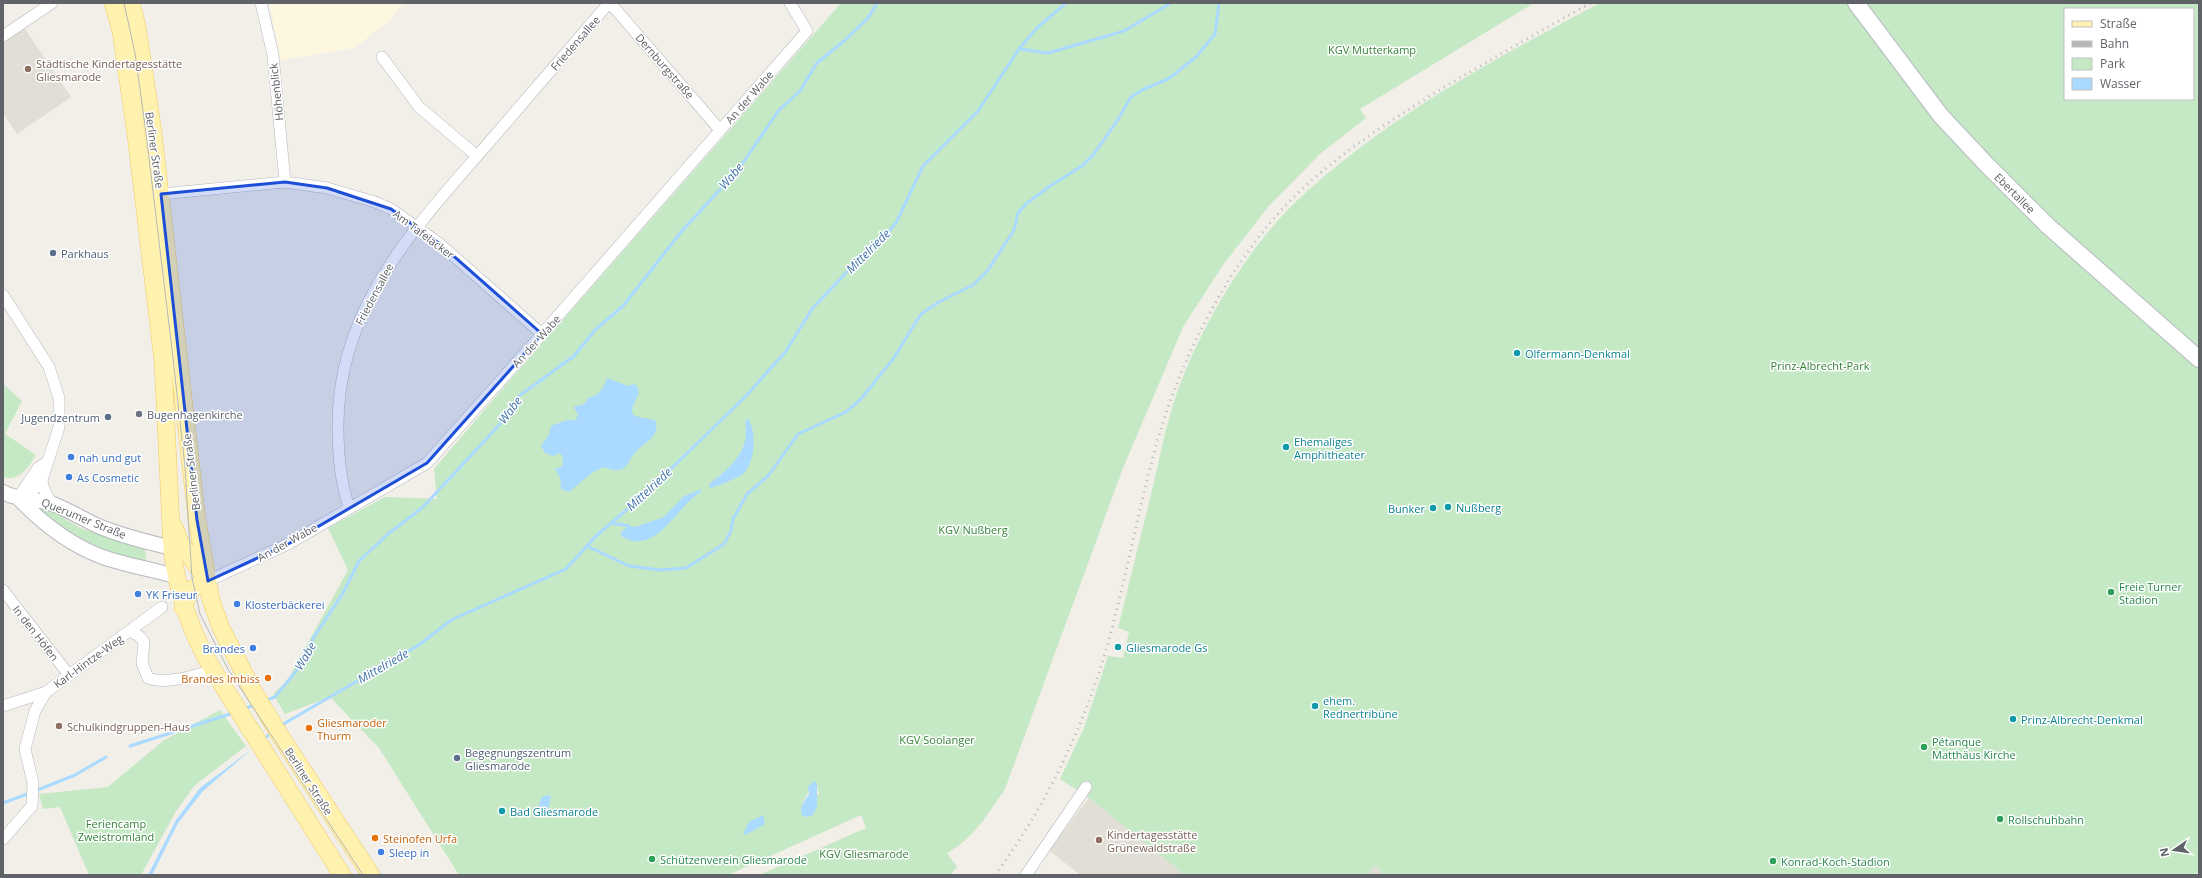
<svg xmlns="http://www.w3.org/2000/svg" width="2202" height="878" font-family="'Open Sans',sans-serif">
  <rect width="100%" height="100%" fill="#f1efe8"/>
  <!-- commercial -->
  <path fill="#fef7e0" d="M269,3h135l-16,19 -34,26 -73,12z"/>
  <!-- education -->
  <path fill="#e1ded6" d="M23,26l48,71 -54,37 -14,-21v-73z
    M1089,798l96,77h-105l-31,-25z
    M1370,857l13,18h-33z"/>
  <!-- green -->
  <path fill="#c5e8c5" fill-rule="evenodd" d="M841,3h693l-174,106 6,9 -46,36 -52,53 -45,58 -40,62 -60,141 -118,321c-17,25 -32,50 -58,64l10,14 -7,8h-190l106,-47 -5,-13 -133,60h-269l-80,-127 -49,-51 -45,17 -12,-20 15,-15 60,-109 -20,-42 57,-31 52,2 -3,-30 76,-89zM814,781l3,3 2,10 -17,10z
    M1600,3h599v868l-5,4h-811l-7,-10 -9,10h-182l-96,-77 -29,-19 24,-51 24,-72 15,2 6,-26 -11,-4c12,-48 24,-97 36,-146 6,-26 11,-52 19,-77 22,-70 74,-159 129,-209 87,-80 194,-138 298,-193zM2065,9h128v90h-128z
    M3,384l19,17 -17,33 31,21c-8,12 -16,27 -33,22z
    M44,506l38,23 63,18 1,15c-31,-8 -65,-17 -92,-37 -6,-4 -12,-12 -17,-18z
    M220,710l26,36 -52,40 -19,27 -34,62h-52l-29,-68 -17,2 -4,-15 69,-7 55,-46z"/>
  <!-- water -->
  <path fill="#aadaff" d="M607,378l21,8 6,-2 3,2 2,7c-13,26 -8,22 16,27 2,5 2,9 -1,15 -5,7 -15,12 -20,19 -5,5 -5,12 -12,15 -6,3 -12,0 -18,-2l-11,5 -24,20 -8,-3 -1,-12 -5,-8 7,-3 1,-9 -3,-4 -7,3 -8,-3 -4,-7 8,-11 2,-9 16,-6h9l2,-6 -5,-7 11,-3 4,-6c12,-3 15,-9 19,-20z
    M748,419c9,13 7,42 -4,54 -4,4 -28,14 -34,15l-1,-3c3,-5 8,-7 12,-10 18,-17 28,-28 24,-54z
    M702,489l-1,3c-24,13 -45,66 -80,44v-4l8,-6 6,1 29,-10 20,-21z
    M252,749l-49,42 -25,32 -26,52h-4l28,-55 24,-32z
    M814,781l3,3v22l-4,9 -7,2 -4,-2c-3,-9 3,-14 7,-21l-1,-7z
    M546,795l5,1 -4,18 -10,-1 1,-3 2,1 1,-2 -2,-3 2,-8z
    M763,815l2,9 -20,11 -2,-1 6,-12z"/>
  <g fill="none" stroke-linecap="round" stroke-linejoin="round">
    <!-- stream -->
    <path stroke="#aadaff" stroke-width="3" d="M1019,49l29,4 76,-22 47,-28
      M612,523l17,3
      M587,546l42,20 31,4 26,-2 38,-24 7,-13 2,-12 14,-25 21,-18 30,-42 48,-22 15,-13 32,-40 28,-45 18,-12 34,-17 15,-15 26,-40 4,-17 8,-9 24,-18 32,-20 11,-11 24,-34 14,-24 11,-7 26,-11 28,-22 19,-23 4,-31
      M264,701l11,-4 22,-27 17,-33 29,-44 16,-32 29,-27 35,-27 78,-84 18,-27 55,-40 21,-26 28,-24 58,-74 57,-62 41,-60 21,-19 17,-28 27,-22 24,-23 9,-15
      M244,709l12,-5
      M280,726l139,-81 32,-25 115,-51 30,-33 50,-43 101,-98 39,-44 26,-42 46,-49 21,-17 17,-20 27,-57 55,-55 41,-62 18,-21 29,-25
      M263,740l9,-8
      M130,746l103,-33
      M35,791l40,-16 31,-18
      M3,803l27,-10"/>
    <!-- minor casing -->
    <g stroke="#b5b8bc" stroke-width="12">
      <path id="minor" d="M261,3l12,52 12,127
        M610,3l110,127
        M3,36l49,-33
        M382,57l37,50 58,49
        M161,194l124,-12 42,6 48,14 16,7 49,35 102,90
        M3,295l46,72 10,31v29l-17,53c1,11 5,17 12,25
        M18,498l20,-30 9,-6
        M18,498l13,-5 11,-13
        M349,507c-9,-26 -11,-53 -11,-80 -1,-118 75,-197 147,-280 41,-48 83,-96 124,-144
        M208,581l82,-38 137,-80 115,-129 265,-303 -17,-28
        M3,590l66,85
        M130,631l9,5 5,6 -2,21 6,15c17,7 47,-2 65,-8
        M3,706l43,-14 116,-85
        M3,839l29,-33 1,-23 -8,-34 10,-38 11,-19
        M1026,875l60,-88"/>
    </g>
    <!-- tertiary casing -->
    <g stroke="#b5b8bc" stroke-width="16">
      <path id="tertiary" d="M3,492c15,9 34,6 50,12 16,6 30,15 45,22 24,10 49,16 74,22
        M18,498c23,24 51,46 82,58 24,9 51,13 75,20"/>
    </g>
    <!-- secondary casing -->
    <g stroke="#b6babf" stroke-width="18">
      <path id="secondary" d="M1856,3l85,113 46,49 61,61 151,133"/>
    </g>
    <!-- primary casing -->
    <g stroke="#f2c960" stroke-width="18">
      <path id="primary" d="M113,3l8,28 15,104 27,226 9,187c5,45 18,83 41,122l129,205
        M131,3l6,23 16,106 44,388 14,80 10,28 32,63 26,43 92,141
        M174,527l7,17 23,32
        M183,608l7,-18 18,-9"/>
    </g>
    <!-- minor -->
    <use href="#minor" stroke="#fff" stroke-width="11"/>
    <!-- tertiary -->
    <use href="#tertiary" stroke="#fff" stroke-width="14"/>
    <!-- secondary -->
    <use href="#secondary" stroke="#fff" stroke-width="16"/>
    <!-- primary -->
    <use href="#primary" stroke="#fff2af" stroke-width="17"/>
    <!-- tram -->
    <path stroke="#b6b7b8" stroke-width="1" d="M124,3l11,50 11,80 27,225 12,109 7,111 8,36 28,55 135,206"/>
    <!-- rail -->
    <path stroke="#b6b7b8" stroke-width="3" stroke-dasharray="1 5" stroke-linecap="butt" d="M995,875c51,-69 88,-146 112,-228 19,-68 31,-137 50,-205 25,-88 75,-185 141,-249 47,-45 103,-79 158,-113 45,-26 89,-52 135,-77"/>
  </g>
  <!-- marked area -->
  <path fill="#1d4ed8" fill-opacity="0.2" stroke="#1d4ed8" stroke-width="3" stroke-linejoin="round" d="M285,182l42,6 64,21 49,35 102,90 -115,129 -137,80 -82,38 -11,-61 -36,-326z"/>
  <!-- markers -->
  <g fill="#8d6e63" stroke="#fff" stroke-width="1.5">
    <circle cx="28" cy="69" r="4"/>
    <circle cx="59" cy="726" r="4"/>
    <circle cx="1099" cy="840" r="4"/>
  </g>
  <g fill="#5c6f8a" stroke="#fff" stroke-width="1.5">
    <circle cx="53" cy="253" r="4"/>
    <circle cx="108" cy="417" r="4"/>
    <circle cx="457" cy="758" r="4"/>
  </g>
  <g fill="#0f9aa8" stroke="#fff" stroke-width="1.5">
    <circle cx="1517" cy="353" r="4"/>
    <circle cx="1286" cy="447" r="4"/>
    <circle cx="1448" cy="507" r="4"/>
    <circle cx="1433" cy="508" r="4"/>
    <circle cx="1118" cy="647" r="4"/>
    <circle cx="1315" cy="706" r="4"/>
    <circle cx="2013" cy="719" r="4"/>
    <circle cx="502" cy="811" r="4"/>
  </g>
  <circle fill="#6b7280" stroke="#fff" stroke-width="1.5" cx="139" cy="414" r="4"/>
  <g fill="#3f7fe0" stroke="#fff" stroke-width="1.5">
    <circle cx="71" cy="457" r="4"/>
    <circle cx="69" cy="477" r="4"/>
    <circle cx="138" cy="594" r="4"/>
    <circle cx="237" cy="604" r="4"/>
    <circle cx="253" cy="648" r="4"/>
    <circle cx="381" cy="852" r="4"/>
  </g>
  <g fill="#2e9e5b" stroke="#fff" stroke-width="1.5">
    <circle cx="2111" cy="592" r="4"/>
    <circle cx="1924" cy="747" r="4"/>
    <circle cx="2000" cy="819" r="4"/>
    <circle cx="652" cy="859" r="4"/>
    <circle cx="1773" cy="861" r="4"/>
  </g>
  <g fill="#e8710a" stroke="#fff" stroke-width="1.5">
    <circle cx="268" cy="678" r="4"/>
    <circle cx="309" cy="728" r="4"/>
    <circle cx="375" cy="838" r="4"/>
  </g>
  <g text-anchor="middle" dominant-baseline="central" stroke-width="3" stroke-linejoin="round" paint-order="stroke">
    <!-- street labels -->
    <g font-size="11" fill="#5f6368" stroke="#fff">
      <text transform="translate(575 43) rotate(-49)">Friedensallee</text>
      <text transform="translate(665 66) rotate(49)">Dernburgstraße</text>
      <text transform="translate(276 92) rotate(-96)">Höhenblick</text>
      <text transform="translate(749 97) rotate(-49)">An der Wabe</text>
      <text transform="translate(155 150) rotate(82)">Berliner Straße</text>
      <text transform="translate(2015 193) rotate(45)">Ebertallee</text>
      <text transform="translate(424 234) rotate(37)">Am Tafelacker</text>
      <text transform="translate(374 294) rotate(-62)">Friedensallee</text>
      <text transform="translate(536 341) rotate(-48)">An der Wabe</text>
      <text transform="translate(191 472) rotate(-97)">Berliner Straße</text>
      <text transform="translate(84 518) rotate(22)">Querumer Straße</text>
      <text transform="translate(287 542) rotate(-29)">An der Wabe</text>
      <text transform="translate(36 633) rotate(52)">In den Höfen</text>
      <text transform="translate(88 661) rotate(-36)">Karl-Hintze-Weg</text>
      <text transform="translate(309 781) rotate(57)">Berliner Straße</text>
    </g>
    <!-- park labels -->
    <g font-size="11" fill="#348238" stroke="#fff">
      <text x="1372" y="49">KGV Mutterkamp</text>
      <text x="1820" y="365">Prinz-Albrecht-Park</text>
      <text x="973" y="529">KGV Nußberg</text>
      <text x="937" y="739">KGV Soolanger</text>
      <text x="116" y="823">Feriencamp<tspan x="116" dy="13">Zweistromland</tspan></text>
      <text x="864" y="853">KGV Gliesmarode</text>
    </g>
    <!-- education labels -->
    <g font-size="11" fill="#785e54" stroke="#fff" text-anchor="start">
      <text x="36" y="63">Städtische Kindertagesstätte<tspan x="36" dy="13">Gliesmarode</tspan></text>
      <text x="67" y="726">Schulkindgruppen-Haus</text>
      <text x="1107" y="834">Kindertagesstätte<tspan x="1107" dy="13">Grünewaldstraße</tspan></text>
    </g>
    <!-- service labels -->
    <g font-size="11" fill="#4e5e75" stroke="#fff" text-anchor="start">
      <text x="61" y="253">Parkhaus</text>
      <text x="100" y="417" text-anchor="end">Jugendzentrum</text>
      <text x="465" y="752">Begegnungszentrum<tspan x="465" dy="13">Gliesmarode</tspan></text>
    </g>
    <!-- culture labels -->
    <g font-size="11" fill="#0d838f" stroke="#fff" text-anchor="start">
      <text x="1525" y="353">Olfermann-Denkmal</text>
      <text x="1294" y="441">Ehemaliges<tspan x="1294" dy="13">Amphitheater</tspan></text>
      <text x="1456" y="507">Nußberg</text>
      <text x="1425" y="508" text-anchor="end">Bunker</text>
      <text x="1126" y="647">Gliesmarode Gs</text>
      <text x="1323" y="700">ehem.<tspan x="1323" dy="13">Rednertribüne</tspan></text>
      <text x="2021" y="719">Prinz-Albrecht-Denkmal</text>
      <text x="510" y="811">Bad Gliesmarode</text>
    </g>
    <!-- worship labels -->
    <g font-size="11" fill="#5b616d" stroke="#fff" text-anchor="start">
      <text x="147" y="414">Bugenhagenkirche</text>
    </g>
    <!-- shop labels -->
    <g font-size="11" fill="#366cbe" stroke="#fff" text-anchor="start">
      <text x="79" y="457">nah und gut</text>
      <text x="77" y="477">As Cosmetic</text>
      <text x="146" y="594">YK Friseur</text>
      <text x="245" y="604">Klosterbäckerei</text>
      <text x="245" y="648" text-anchor="end">Brandes</text>
      <text x="389" y="852">Sleep in</text>
    </g>
    <!-- leisure labels -->
    <g font-size="11" fill="#27864d" stroke="#fff" text-anchor="start">
      <text x="2119" y="586">Freie Turner<tspan x="2119" dy="13">Stadion</tspan></text>
      <text x="1932" y="741">Pétanque<tspan x="1932" dy="13">Matthäus Kirche</tspan></text>
      <text x="2008" y="819">Rollschuhbahn</text>
      <text x="660" y="859">Schützenverein Gliesmarode</text>
      <text x="1781" y="861">Konrad-Koch-Stadion</text>
    </g>
    <!-- food labels -->
    <g font-size="11" fill="#c56008" stroke="#fff" text-anchor="start">
      <text x="260" y="678" text-anchor="end">Brandes Imbiss</text>
      <text x="317" y="722">Gliesmaroder<tspan x="317" dy="13">Thurm</tspan></text>
      <text x="383" y="838">Steinofen Urfa</text>
    </g>
    <!-- water labels -->
    <g font-size="12" font-style="italic" fill="#4174aa" stroke="#fff">
      <text transform="translate(731 176) rotate(-50)">Wabe</text>
      <text transform="translate(868 251) rotate(-45)">Mittelriede</text>
      <text transform="translate(510 410) rotate(-53)">Wabe</text>
      <text transform="translate(649 489) rotate(-43)">Mittelriede</text>
      <text transform="translate(305 656) rotate(-59)">Wabe</text>
      <text transform="translate(383 666) rotate(-30)">Mittelriede</text>
    </g>
  </g>
  <!-- border -->
  <rect width="2202" height="878" fill="none" stroke="#5f6368" stroke-width="8"/>
  <!-- legend -->
  <rect x="2064" y="8" width="130" height="92" fill="#ffffff" stroke="#bfc1c3"/>
  <rect x="2072" y="21" width="20" height="6" fill="#fff2af" stroke="#bfc1c3"/>
  <text x="2100" y="28" font-size="12" fill="#5f6368">Straße</text>
  <rect x="2072" y="41" width="20" height="6" fill="#b6b7b8" stroke="#bfc1c3"/>
  <text x="2100" y="48" font-size="12" fill="#5f6368">Bahn</text>
  <rect x="2072" y="58" width="20" height="12" fill="#c5e8c5" stroke="#bfc1c3"/>
  <text x="2100" y="68" font-size="12" fill="#5f6368">Park</text>
  <rect x="2072" y="78" width="20" height="12" fill="#aadaff" stroke="#bfc1c3"/>
  <text x="2100" y="88" font-size="12" fill="#5f6368">Wasser</text>
  <!-- north arrow -->
  <g transform="translate(2174 850) rotate(257)" stroke="#ffffff" stroke-width="3" paint-order="stroke">
  <path d="M0-3L7 15L0 10L-7 15Z" fill="#5f6368"/>
  <text y="-6" font-size="11" font-weight="bold" text-anchor="middle" fill="#5f6368">N</text>
  </g>
</svg>
